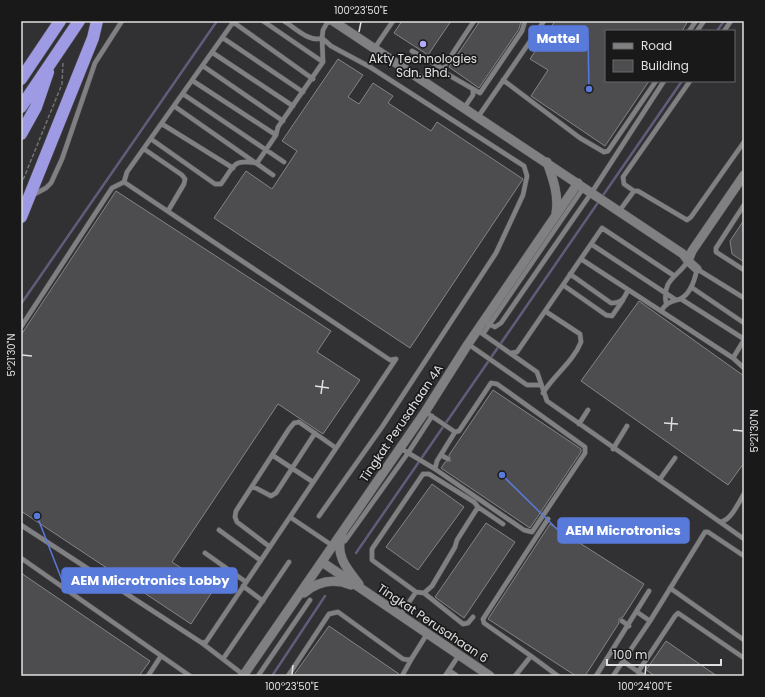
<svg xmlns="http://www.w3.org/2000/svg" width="765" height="697" font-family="Poppins,sans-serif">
  <rect width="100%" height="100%" fill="#313133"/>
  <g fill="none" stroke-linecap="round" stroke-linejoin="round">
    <!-- stream -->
    <path stroke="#5e5d7a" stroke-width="2.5" d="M717,31l7,-10
      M21,304l196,-283
      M356,553l326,-472
      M272,676l53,-80"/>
  </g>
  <!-- building -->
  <path fill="#4d4d50" stroke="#848486" d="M402,21h49l-23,34 -34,-22z
    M480,21h41l-2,8 -40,59 -30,-21z
    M555,21h133l-6,10h-76v50h43l-44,65 -74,-50 17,-26 -18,-11z
    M338,59l25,16 -15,22 11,7 14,-21 20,13 -5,7 43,28 6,-9 86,57 -113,169 -196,-130 32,-47 26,18 25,-38 -15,-10z
    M116,191l215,140 -14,21 43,28 -37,54 -45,-30 -106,158 42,27 -23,35 -170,-113v-176z
    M744,220v42l-12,-8 -2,-13z
    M639,301l105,75v87l-16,22 -147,-104z
    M493,390l88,59v3l-51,76 -89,-60 4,-6 6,-1 -2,-6z
    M432,484l32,23 -46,63 -32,-23z
    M486,523l29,19 -51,76 -29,-21z
    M550,524l94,60 -21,33 -4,2v4l-34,53h-9l-88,-57z
    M21,573l129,88 -11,15h-118z
    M329,626l70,48 -1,2h-105z
    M666,641l51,35h-62l-9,-6z"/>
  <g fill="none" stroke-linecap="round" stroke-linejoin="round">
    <!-- lane casing -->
    <g stroke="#4d4d4f" stroke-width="5.5">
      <path id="lane" d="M234,21l-107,151 -3,10 266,178 6,-1
        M263,21l60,41
        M474,21l-29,44v5l2,4 33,19 42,-62 3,-10
        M233,22l80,57
        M689,31l7,-10
        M697,31l7,-10
        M724,31l7,-10
        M223,38l80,54
        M374,49l19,-28
        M412,51l33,19
        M213,53l80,53
        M203,66l80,55
        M503,80l77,58 24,14 4,-1 48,-70
        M193,81l83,54
        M690,81l-67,96 1,7 10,7h4l49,29 4,-3 53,-75
        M183,94l101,68
        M174,106l99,69
        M464,108l9,-13v-5
        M478,117l66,-96
        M162,124l71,44
        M151,139l64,45h6c14,-19 11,-25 36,-21l19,-28 2,-8 45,-65 -1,-24c-12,5 -27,-10 -38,-17
        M144,149l38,26 3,4 -1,5 -16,27
        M31,196l15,-8 5,-5 11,-24 33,-96 27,-42
        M744,205l-28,43v4l28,18
        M620,210l14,-19
        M591,244l85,56
        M581,259l152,99
        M570,274l41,29c11,0 13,-4 17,-13
        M563,285l43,30 6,1 11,-16
        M691,287l53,36
        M681,299l63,40
        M666,303c-4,-24 12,-26 22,-42
        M661,311c6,-9 10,-9 19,-12 11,-5 15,-20 17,-30l47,29
        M483,321l12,6 6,-4 91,-131 72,-111
        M21,327l87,-133 4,-6 12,-6
        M477,330l60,42 10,29 173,121c11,-1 18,-19 24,-28
        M483,334l101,-147
        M744,340l-11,18 11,10
        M468,344l59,41h13
        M511,353l6,-1 85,-124 71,47
        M543,393c11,-18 30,-31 38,-51l-1,-8 -35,-23
        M430,415l25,17
        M579,424l9,-14
        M400,448l35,21 89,61 8,2 53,-79v-6l-88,-63 -6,-1 -32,48 -4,1 -18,29 -2,8
        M613,449l14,-23
        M272,455l41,27
        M441,455l7,4
        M660,479l15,-21
        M252,486l19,10 5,-3 39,-60
        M478,507l25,17
        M319,516l63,-89 114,-174 27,-58 4,-19 -3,-10 -154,-99 -39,-21 -9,-8 1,-8 4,-7 6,-2
        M290,517l43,29
        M720,522l24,17
        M21,525l181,118 4,-1 190,-283
        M219,530l41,30
        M345,541l63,-88 24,-37
        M270,547l-33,-25 -2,-5 1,-6 53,-82 5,-6 5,-1 37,26
        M205,553l41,29
        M21,558l169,118
        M243,586l20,15
        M670,588l74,52
        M424,593l39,31 5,-1 5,-6
        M637,612l13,9
        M400,615l16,-23 8,1 8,-7 23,-39 2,-7 21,-33 -4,-5 -45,-28h-6l-51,75v11l44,32
        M622,621l7,5
        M202,643l43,33
        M531,656l27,20
        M223,659l66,-97
        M623,661l21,15
        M449,670l8,6
        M638,672l37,-56 3,-3 66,45
        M148,676l13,-20
        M258,676l52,-76
        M288,676l41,-62 9,-2 65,47 6,1 3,-2 15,-24
        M402,676l10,-18
        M445,676l14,-21
        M515,676l16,-20 -47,-33 -1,-4 65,-100
        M596,676l53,-85
        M613,676l37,-55 55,-89h3l36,24"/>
    </g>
    <!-- street casing -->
    <g stroke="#4d4d4f" stroke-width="10">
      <path id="street" d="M333,21l350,233 5,7 9,8
        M547,162c6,17 12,33 9,51
        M688,261l4,-10 52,-76
        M342,535c-8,20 6,35 17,49
        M322,562l168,114
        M304,593c14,-12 30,-15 47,-8
        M243,676l182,-264 43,-68 110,-161"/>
    </g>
    <!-- highway casing -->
    <g stroke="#4d4d4f" stroke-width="13">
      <path id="highway" d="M21,79l39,-58
        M21,107l58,-86
        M21,134l15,-27 12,-35
        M21,217l72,-179 4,-17"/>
    </g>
    <!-- path -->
    <path stroke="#717173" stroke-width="1.5" stroke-dasharray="4 2" stroke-linecap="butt" d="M21,185l41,-101 1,-22"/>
    <!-- lane -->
    <use href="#lane" stroke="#808083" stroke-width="4.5"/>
    <!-- street -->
    <use href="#street" stroke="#808083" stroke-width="9"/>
    <!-- highway -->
    <use href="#highway" stroke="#9e9ae4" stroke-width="12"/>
  </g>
  <!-- ticks -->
  <path fill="none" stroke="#e0e0e2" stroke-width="1.5" d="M359,32l2,-10M22,355l10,1M315,386l14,2M321,394l2,-14M664,423l14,1M733,430l10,1M671,431l1,-14M292,675l1,-10M645,675l1,-10"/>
  <!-- markers -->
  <circle fill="#b1adfa" stroke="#19191a" stroke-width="1.5" cx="423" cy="44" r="4"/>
  <g text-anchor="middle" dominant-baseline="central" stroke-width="3.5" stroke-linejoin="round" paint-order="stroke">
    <!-- poi labels -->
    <g font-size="12" fill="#e0e0e2" stroke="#19191a">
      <text x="423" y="58">Akty Technologies<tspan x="423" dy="14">Sdn. Bhd.</tspan></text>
    </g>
    <!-- street labels -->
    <g font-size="12" fill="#e0e0e2" stroke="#19191a">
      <text transform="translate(401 423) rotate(-56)">Tingkat Perusahaan 4A</text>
      <text transform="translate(433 623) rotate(34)">Tingkat Perusahaan 6</text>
    </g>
  </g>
  <!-- callouts -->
  <path fill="none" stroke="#587adb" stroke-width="1.5" d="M589 89L588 38M502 475L558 530M37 516L62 580"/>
  <g fill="#587adb" stroke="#19191a" stroke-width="1.5">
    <circle cx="589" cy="89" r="4"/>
    <circle cx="502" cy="475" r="4"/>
    <circle cx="37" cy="516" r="4"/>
  </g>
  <g fill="#587adb" stroke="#587adb" stroke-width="1.5">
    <rect x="529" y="26" width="59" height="25" rx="4"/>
    <rect x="558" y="518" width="131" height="25" rx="4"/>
    <rect x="62" y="568" width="175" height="25" rx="4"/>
  </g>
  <g font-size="13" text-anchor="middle" font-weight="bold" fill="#fff">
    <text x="558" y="43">Mattel</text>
    <text x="623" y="535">AEM Microtronics</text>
    <text x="150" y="585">AEM Microtronics Lobby</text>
  </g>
  <!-- border -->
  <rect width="765" height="697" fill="none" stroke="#19191a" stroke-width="44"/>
  <!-- legend -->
  <rect x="605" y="30" width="130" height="52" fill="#19191a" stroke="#69696a"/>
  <rect x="613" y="43" width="20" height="6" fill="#808083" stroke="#69696a"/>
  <text x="641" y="50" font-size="12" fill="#e0e0e2">Road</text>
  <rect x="613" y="60" width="20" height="12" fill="#4d4d50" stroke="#69696a"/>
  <text x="641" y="70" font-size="12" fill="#e0e0e2">Building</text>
  <!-- scale -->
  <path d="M607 659v6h114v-6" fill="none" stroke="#e0e0e2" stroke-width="2"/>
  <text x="613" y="659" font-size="12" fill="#e0e0e2" stroke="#19191a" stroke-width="3" paint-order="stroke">100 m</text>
  <rect x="22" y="22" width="721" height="653" fill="none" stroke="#e0e0e2" stroke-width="1.5"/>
  <g font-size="10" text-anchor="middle" fill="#e0e0e2">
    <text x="361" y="14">100°23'50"E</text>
    <text transform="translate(11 355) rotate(-90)" y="4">5°21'30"N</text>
    <text transform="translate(754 431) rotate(-90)" y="4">5°21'30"N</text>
    <text x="292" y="690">100°23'50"E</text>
    <text x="645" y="690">100°24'00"E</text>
  </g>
</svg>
